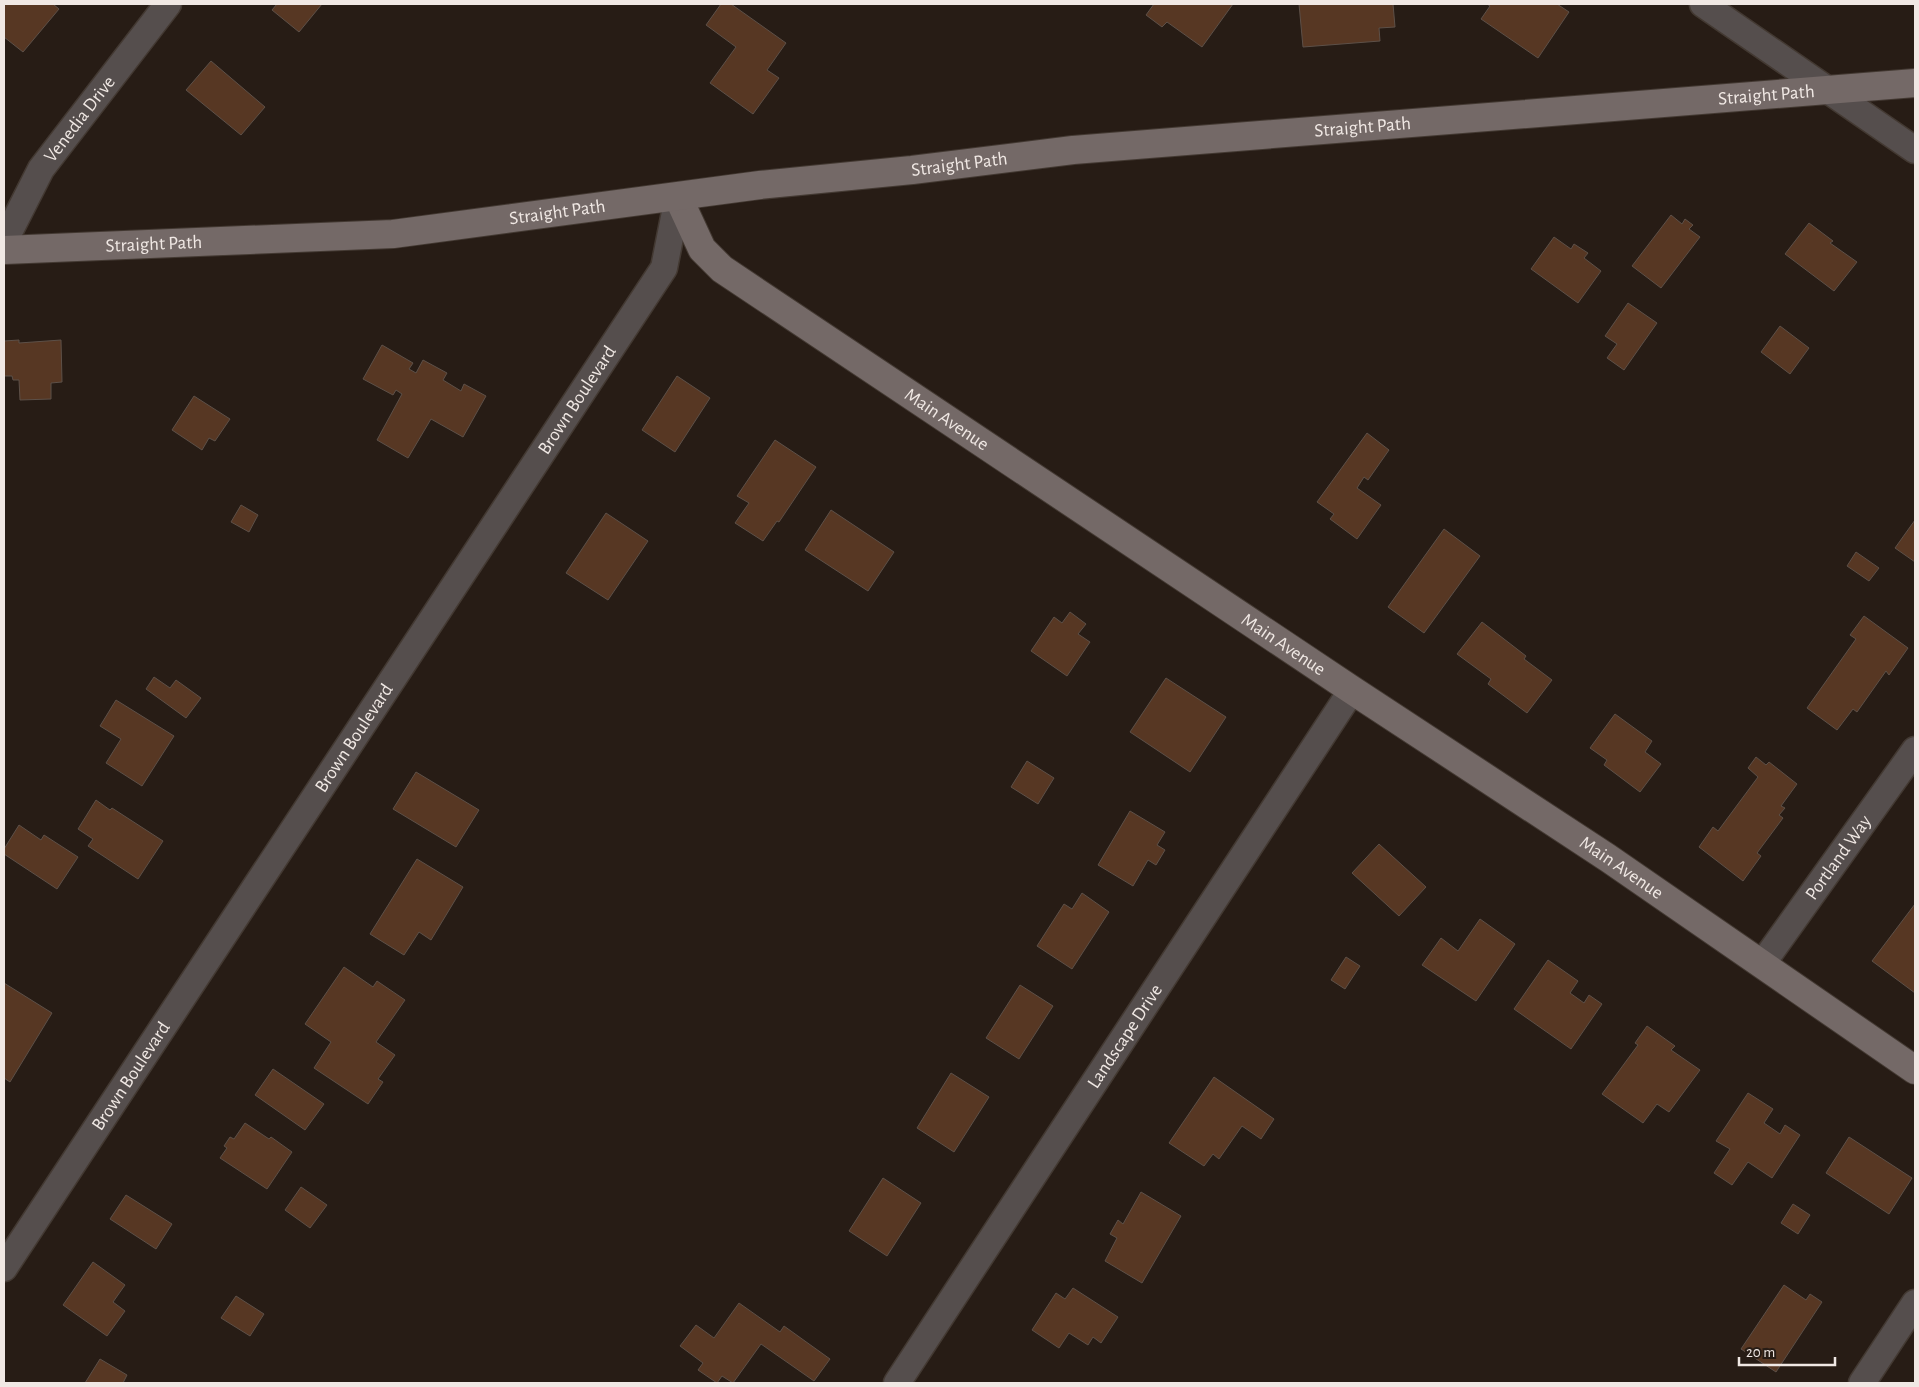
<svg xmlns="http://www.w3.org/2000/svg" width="1919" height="1387" font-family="'Alegreya Sans',sans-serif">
  <rect width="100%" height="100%" fill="#271c15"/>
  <!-- building -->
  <path fill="#573723" stroke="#5d5048" d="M4,4h49l6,5 -36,43 -19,-15z
    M277,4h45l-23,28 -27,-22z
    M721,4h10l55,39 -19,27 12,8 -26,36 -43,-31 26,-36 -30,-22z
    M1154,4h79l-31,43 -35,-25 -5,5 -16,-12z
    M1299,4h94l2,23 -16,1 1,13 -77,6z
    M1487,4h70l12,8 -31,46 -57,-39 9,-13z
    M211,61l54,46 -24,28 -55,-45z
    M1671,215l11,9 3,-5 8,6 -4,4 11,8 -39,51 -29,-22z
    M1809,223l24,18 -3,2 27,19 -23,29 -49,-37z
    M1554,237l17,12 3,-5 14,9 -4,5 17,13 -23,32 -47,-34z
    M1628,303l29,20 -33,47 -17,-12 10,-14 -12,-8z
    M1780,326l29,22 -19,26 -29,-22z
    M19,340v3l42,-3 1,42 -11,1v16l-31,1 -1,-20h-6l-1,-4h-8v-35z
    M382,345l31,18 -4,6 7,4 7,-13 24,13 -4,7 18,11 3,-7 22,12 -23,41 -32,-18 -23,39 -31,-18 25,-46 -6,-4 -3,5 -30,-16z
    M677,376l33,22 -35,54 -33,-22z
    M194,396l36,23 -15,22 -6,-3 -7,12 -30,-20z
    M1367,433l22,17 -21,30 -4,-3 -7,11 24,17 -24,34 -27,-20 4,-5 -17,-12z
    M775,440l41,27 -37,55 -2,-1 -14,20 -28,-18 14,-20 -12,-7z
    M241,505l17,10 -9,17 -18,-10z
    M831,510l63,42 -26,39 -63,-41z
    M606,513l42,28 -40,59 -42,-27z
    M1915,520v42l-20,-14z
    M1444,529l36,27 -56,77 -36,-26z
    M1856,552l23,16 -10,13 -22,-15z
    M1070,612l16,12 -8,10 12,8 -23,34 -36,-25 23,-34 8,6z
    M1864,616l44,32 -19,27 -3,-4 -29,41 -4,-3 -16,21 -30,-22 49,-69 -6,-4z
    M1482,622l44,34 -2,3 28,21 -25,33 -39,-29 3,-5 -34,-25z
    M154,677l16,11 6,-8 25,18 -15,20 -40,-29z
    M1166,678l60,39 -36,55 -60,-40z
    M116,700l58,36 -32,50 -36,-23 15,-24 -21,-13z
    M1615,714l37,27 -7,11 16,12 -21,28 -36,-27 3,-5 -17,-12z
    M1756,757l10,8 3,-3 28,22 -16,22 4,2 -6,7 4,3 -26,35 4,3 -18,25 -44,-34 14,-20 5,4 40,-54 -10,-9z
    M1027,761l27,17 -16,26 -27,-17z
    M416,772l63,38 -23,37 -63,-38z
    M96,800l14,10 2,-2 51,33 -25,38 -50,-33 5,-7 -15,-10z
    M1130,811l35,21 -8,13 8,5 -9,15 -8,-5 -15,26 -35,-21z
    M19,825l22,15 3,-5 34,22 -21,32 -53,-35v-5z
    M1379,844l47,43 -27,29 -47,-43z
    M417,859l46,28 -32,53 -12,-8 -15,23 -34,-21z
    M1082,893l27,19 -37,57 -35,-23 27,-42 8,5z
    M1915,904v89l-43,-32z
    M1480,919l35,25 -39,57 -54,-36 19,-27 17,13z
    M1346,957l14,9 -15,23 -14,-9z
    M1548,960l30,21 -8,12 14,10 5,-8 13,9 -31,45 -57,-40z
    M344,967l29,20 4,-6 28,19 -29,42 19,13 -17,24 5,3 -15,22 -54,-36 17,-26 -26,-18z
    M4,983l48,30 -42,69 -6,-4z
    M1020,985l33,21 -34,53 -33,-21z
    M1647,1026l28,20 -4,4 29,20 -31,42 -12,-8 -14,19 -41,-29 36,-49 -3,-2z
    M273,1069l51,35 -19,26 -50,-35z
    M951,1073l38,24 -35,55 -37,-24z
    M1214,1077l60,42 -13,20 -19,-13 -23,33 -6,-5 -9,12 -35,-23z
    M1748,1093l25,16 -9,14 16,11 5,-9 15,10 -28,43 -24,-16 -16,23 -18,-12 16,-24 -14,-8z
    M245,1123l24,16 2,-2 21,15 -25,37 -47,-31 7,-10 -3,-2 6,-9 4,2z
    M1849,1137l63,41 -23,36 -63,-41z
    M883,1178l38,25 -34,53 -38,-25z
    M301,1187l26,18 -17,23 -25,-18z
    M1141,1192l40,24 -39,67 -37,-22 12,-23 -7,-4 8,-14 5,4z
    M126,1195l46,29 -16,25 -46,-30z
    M1793,1204l17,11 -12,19 -17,-11z
    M93,1262l32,23 -12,17 12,9 -18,25 -44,-31z
    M1784,1285l22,15 4,-6 12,8 -46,70 -35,-23z
    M1073,1288l45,29 -17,26 -8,-6 -5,8 -19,-12 -10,15 -27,-18 24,-37 9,6z
    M236,1296l28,18 -14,22 -29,-18z
    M739,1303l41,29 4,-6 46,33 -16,22 -53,-37 -28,39 -11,-7 -5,7 -19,-13 5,-7 -23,-17 16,-21 18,13z
    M100,1359l27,16 -4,8h-38z"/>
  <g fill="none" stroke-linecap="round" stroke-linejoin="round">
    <!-- street casing -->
    <g stroke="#433932" stroke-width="29">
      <g id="street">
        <path d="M1703,4l212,146"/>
        <path id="s1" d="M4,242l37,-73 127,-165"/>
        <path id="s2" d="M1762,964l153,-214"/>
        <path id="s3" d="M4,1268l660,-1000 14,-71"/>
        <path id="s4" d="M897,1383l455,-693"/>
        <path d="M1862,1383l53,-80"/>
      </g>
    </g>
    <!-- secondary casing -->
    <g stroke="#433932" stroke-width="30">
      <g id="secondary">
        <path id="s5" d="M678,197l24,52 20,20 630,421 256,168 307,212"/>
        <path id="s6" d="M4,250l389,-16 367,-49 152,-15 161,-20 842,-67"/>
      </g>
    </g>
    <!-- street -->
    <use href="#street" stroke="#554e4d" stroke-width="26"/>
    <!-- secondary -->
    <use href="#secondary" stroke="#746967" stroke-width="28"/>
  </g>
  <g text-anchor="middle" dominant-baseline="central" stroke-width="4.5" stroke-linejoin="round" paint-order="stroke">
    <!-- street labels -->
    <g font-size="19" fill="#f0e8e4" stroke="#271c15">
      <text stroke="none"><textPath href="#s6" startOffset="1770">Straight Path</textPath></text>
      <text stroke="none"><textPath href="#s1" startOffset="145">Venedia Drive</textPath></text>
      <text stroke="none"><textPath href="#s6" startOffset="1365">Straight Path</textPath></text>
      <text stroke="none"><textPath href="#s6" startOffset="960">Straight Path</textPath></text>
      <text stroke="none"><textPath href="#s6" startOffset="555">Straight Path</textPath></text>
      <text stroke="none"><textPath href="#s6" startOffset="150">Straight Path</textPath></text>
      <text stroke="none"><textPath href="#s3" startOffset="1040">Brown Boulevard</textPath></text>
      <text stroke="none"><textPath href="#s5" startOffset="356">Main Avenue</textPath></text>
      <text stroke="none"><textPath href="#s5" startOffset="761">Main Avenue</textPath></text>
      <text stroke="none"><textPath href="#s3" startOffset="635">Brown Boulevard</textPath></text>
      <text stroke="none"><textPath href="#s2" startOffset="131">Portland Way</textPath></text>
      <text stroke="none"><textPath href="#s5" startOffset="1166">Main Avenue</textPath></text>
      <text stroke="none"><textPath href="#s4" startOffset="415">Landscape Drive</textPath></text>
      <text stroke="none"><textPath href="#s3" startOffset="230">Brown Boulevard</textPath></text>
    </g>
  </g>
  <!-- border -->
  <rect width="1919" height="1387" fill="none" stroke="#f0e8e4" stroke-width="10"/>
  <!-- scale -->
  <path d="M1739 1357v8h96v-8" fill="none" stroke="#f0e8e4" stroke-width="2.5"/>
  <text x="1746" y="1357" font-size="15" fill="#f0e8e4" stroke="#271c15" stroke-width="4" paint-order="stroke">20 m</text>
</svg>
